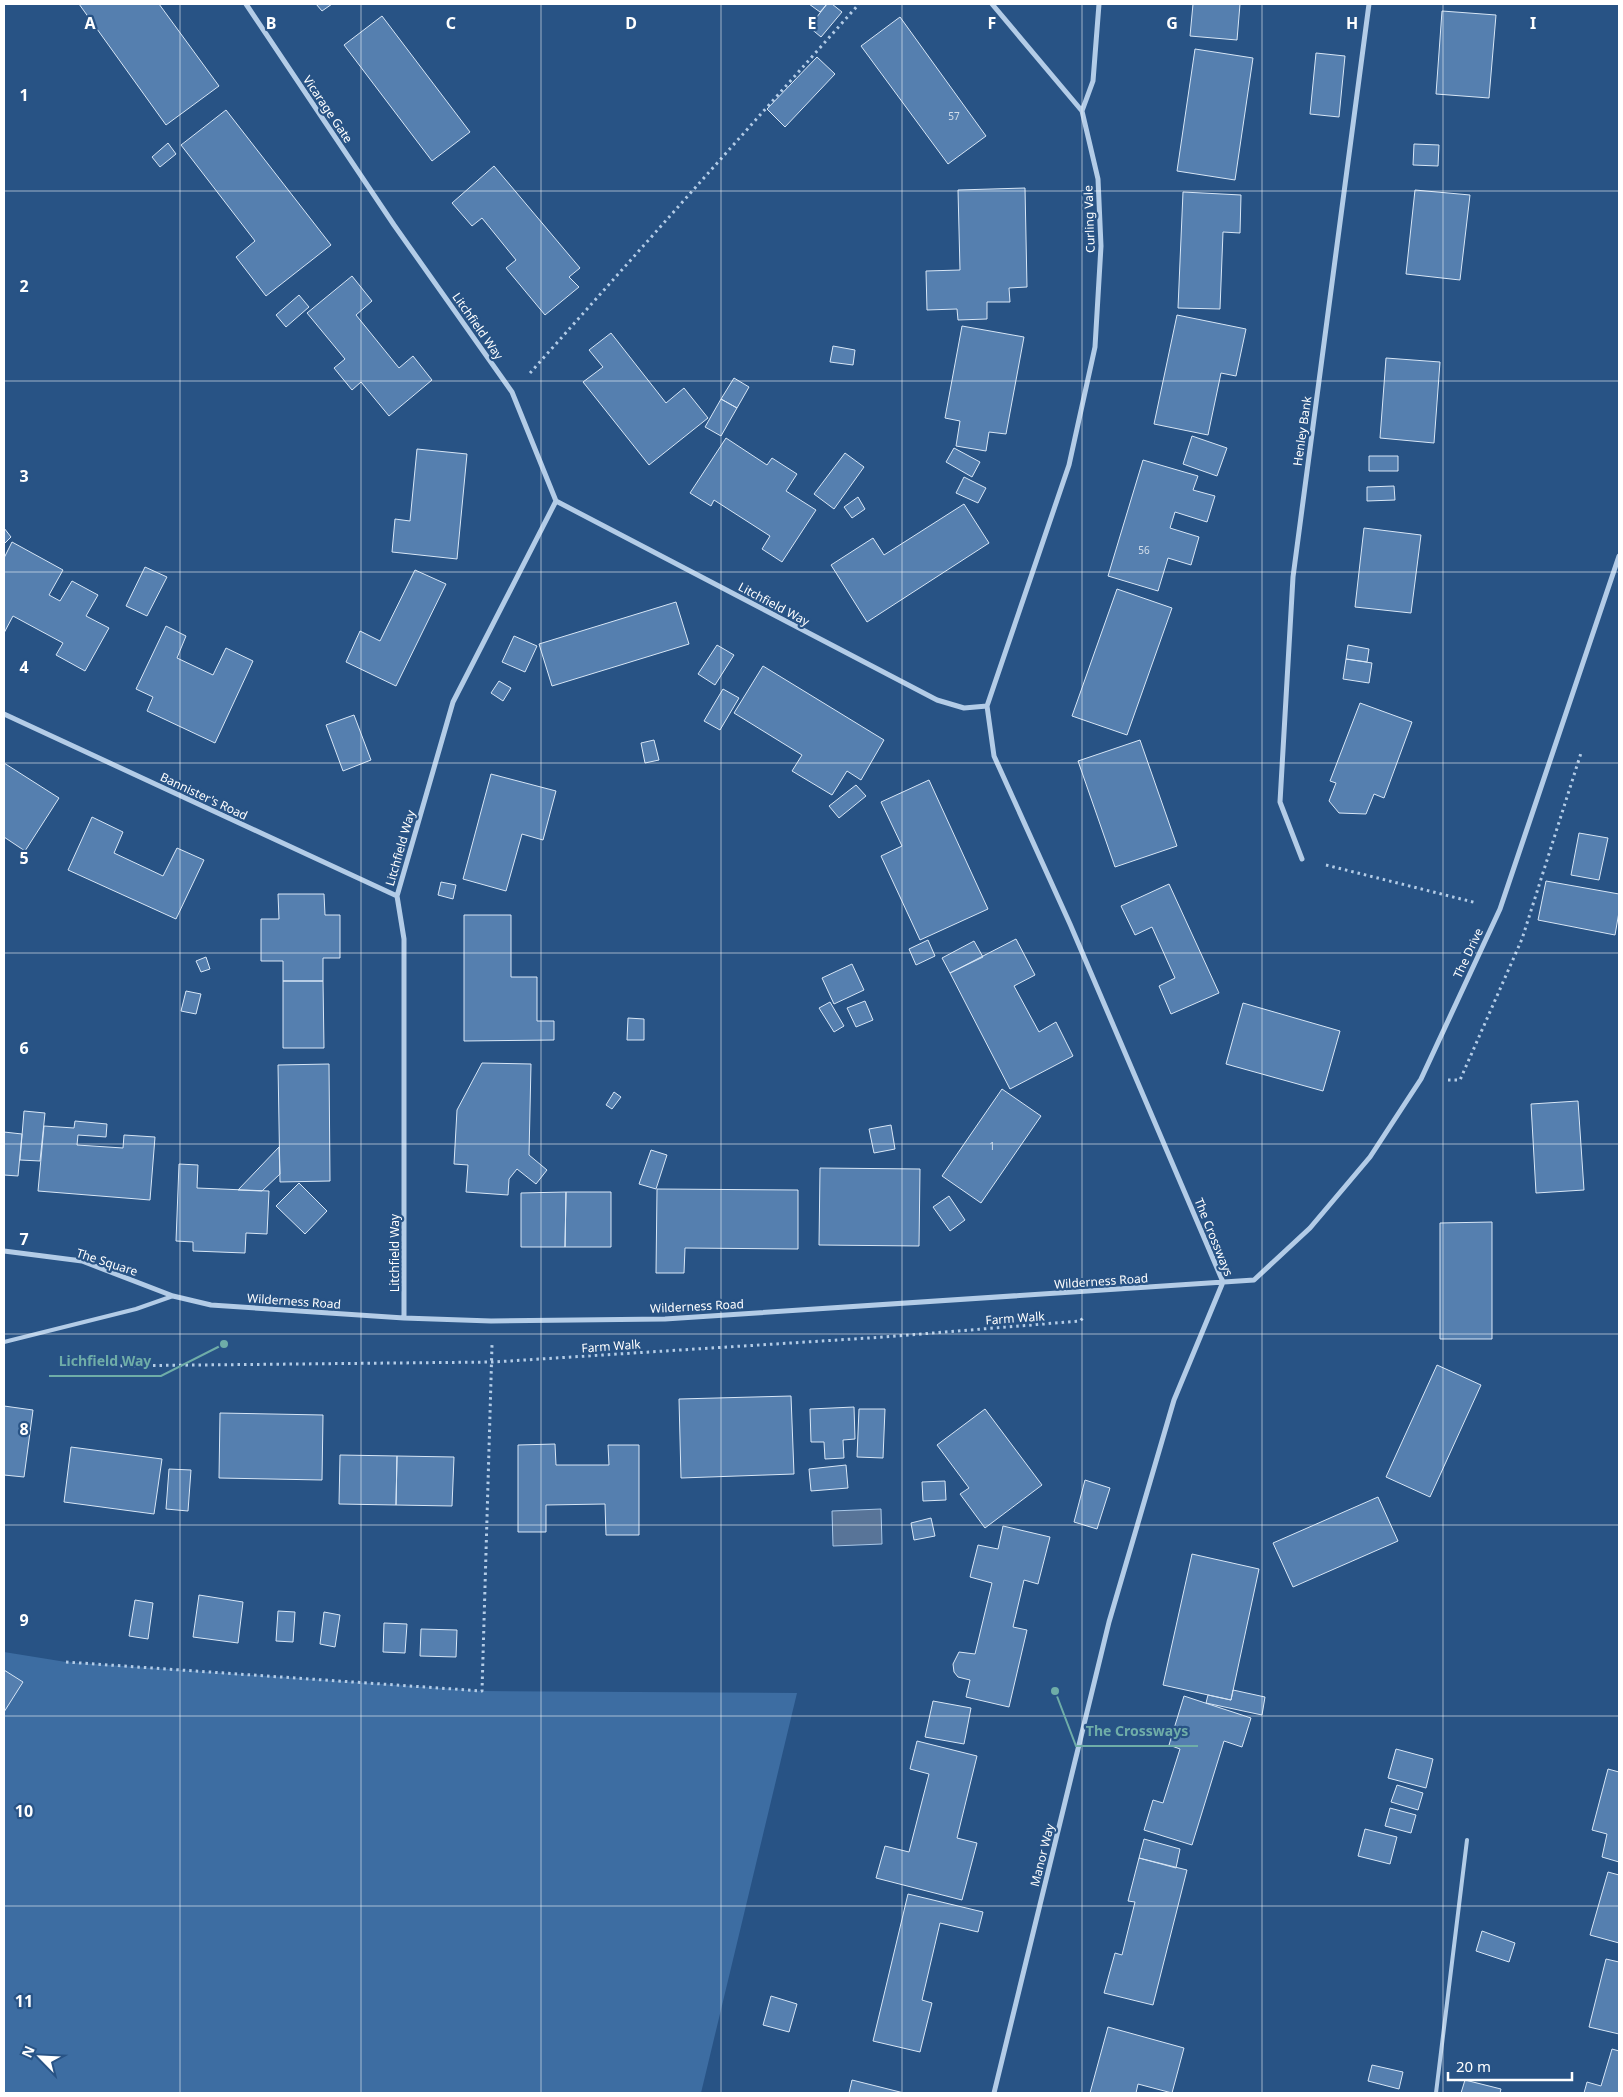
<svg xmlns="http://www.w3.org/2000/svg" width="1623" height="2097" font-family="'Noto Sans',sans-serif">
  <rect width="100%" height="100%" fill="#285385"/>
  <!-- green -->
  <path fill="#3d6da2" d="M4,1652l62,10 416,29 315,2 -96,400h-697z"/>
  <!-- water -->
  <path fill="#587498" stroke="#a8c7e8" d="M881,1509l1,35 -49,2 -1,-35z"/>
  <!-- building -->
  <path fill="#557faf" stroke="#d7e6f6" d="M79,4h80l60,82 -53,39z
    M316,4h16l-10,7z
    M809,4h18l-7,8z
    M827,4h5l10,8 -21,25 -12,-10z
    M1193,4h47l-3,36 -47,-4z
    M1442,11l54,4 -7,83 -53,-4z
    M382,16l88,116 -38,29 -88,-116z
    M900,17l86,119 -38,28 -87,-118z
    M1195,49l58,9 -18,122 -58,-9z
    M1316,53l29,3 -6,61 -29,-3z
    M817,57l18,17 -50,53 -18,-18z
    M226,110l105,135 -65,51 -30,-39 19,-16 -74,-96z
    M168,143l8,11 -16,13 -8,-10z
    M1414,144l25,1 -1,21 -25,-1z
    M494,166l86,102 -11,9 10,10 -34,28 -39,-47 10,-8 -34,-42 -10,8 -20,-23z
    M1025,188l2,99 -18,1 1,14h-23v17l-29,1 -1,-11 -30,1 -1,-39 34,-1 -2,-80z
    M1415,190l55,5 -10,85 -54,-6z
    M1183,192l58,3 -1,38 -17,-1 -3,77 -42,-1z
    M352,276l20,25 -16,14 43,53 14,-12 19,24 -43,36 -28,-34 -9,8 -18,-22 11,-9 -38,-46z
    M299,295l10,12 -23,20 -10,-12z
    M1177,315l69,14 -10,47 -15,-3 -13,62 -54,-11z
    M962,326l62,11 -18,97 -17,-2 -3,19 -30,-5 4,-25 -15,-3z
    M611,333l55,70 18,-15 24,30 -59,47 -66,-83 20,-15 -14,-17z
    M833,346l22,4 -2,15 -23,-3z
    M1386,358l54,4 -6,81 -54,-5z
    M734,378l15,9 -12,21 -16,-9z
    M721,399l16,9 -16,28 -16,-9z
    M1192,436l35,12 -10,28 -34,-12z
    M726,438l41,27 5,-7 25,16 -11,17 30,19 -34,52 -20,-13 8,-13 -56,-36 -3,6 -21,-13z
    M954,448l26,14 -8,15 -26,-15z
    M417,449l50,5 -10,105 -65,-7 3,-33 15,2z
    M845,453l19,14 -30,42 -20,-15z
    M1369,456h29v15h-29z
    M1143,460l55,16 -5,14 22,6 -8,26 -32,-10 -5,16 29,9 -8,28 -23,-7 -10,33 -50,-15z
    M964,477l22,11 -8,15 -22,-10z
    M1394,486l1,14 -28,1v-14z
    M858,497l7,12 -13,9 -8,-11z
    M964,504l25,39 -122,79 -36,-57 42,-27 11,17z
    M4,528l7,9 -7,7z
    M1364,528l57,7 -10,78 -56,-6z
    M12,542l51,28 -14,25 11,6 12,-20 26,14 -12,21 23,12 -24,43 -29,-16 7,-12 -50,-27 -9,17v-75z
    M145,567l22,10 -20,39 -21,-10z
    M415,570l31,14 -50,102 -50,-24 14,-31 20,10z
    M1117,589l55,19 -45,127 -55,-19z
    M676,602l13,42 -137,42 -13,-42z
    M166,626l20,10 -9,22 36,17 13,-27 27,13 -38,82 -68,-32 6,-14 -17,-8z
    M514,636l23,10 -12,26 -23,-10z
    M717,645l17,10 -19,30 -17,-11z
    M1348,645l21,4 -2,13 -21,-3z
    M1346,659l26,4 -3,20 -26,-4z
    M763,666l121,74 -23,40 -14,-9 -15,24 -40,-24 10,-16 -68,-42z
    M499,681l12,7 -8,13 -12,-8z
    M723,689l16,9 -19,32 -16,-9z
    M1360,703l52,19 -28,76 -10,-4 -8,20 -27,-1 -10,-12 7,-18 -6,-2z
    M354,715l17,45 -28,11 -17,-46z
    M654,740l5,20 -14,3 -4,-20z
    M1140,740l37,106 -62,21 -37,-106z
    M4,763l55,35 -34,53 -21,-14z
    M491,774l65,17 -13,49 -21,-6 -16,57 -43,-12z
    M929,780l59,129 -68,31 -39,-84 21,-10 -21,-44z
    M856,785l10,11 -27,22 -10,-12z
    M92,817l31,15 -9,21 49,23 14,-28 27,12 -28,59 -108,-49z
    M1579,833l29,5 -9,42 -28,-5z
    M1546,881l73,13v18l-4,23 -77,-15z
    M441,882l15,3 -3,14 -15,-4z
    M1169,884l50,109 -48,21 -12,-28 16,-8 -23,-51 -17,8 -14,-29z
    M278,894h46l1,21h15v43h-17v23h-40v-20h-22v-42h18z
    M464,915h47v62h26v44h17v19l-90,1z
    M1016,939l19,36 -21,11 25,46 17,-10 17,34 -63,33 -60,-116z
    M928,940l7,16 -19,9 -7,-16z
    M974,941l9,16 -33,16 -8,-15z
    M206,957l4,12 -9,3 -5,-11z
    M852,964l12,26 -30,14 -12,-26z
    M283,981h40l1,67h-41z
    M186,991l15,3 -5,20 -15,-3z
    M865,1001l8,19 -17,7 -9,-19z
    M830,1002l14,24 -10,6 -15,-24z
    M1243,1003l97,28 -17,60 -97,-27z
    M628,1018l16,1v21h-17z
    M482,1063l49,1 -2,91 18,15 -11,14 -19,-15 -8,10 -1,16 -42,-3 2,-27 -14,-1 3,-54z
    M329,1064l1,117 -50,1 -2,-117z
    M1002,1089l39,27 -60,87 -39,-27z
    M614,1092l7,5 -9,12 -6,-4z
    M1578,1101l6,89 -48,3 -5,-89z
    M24,1111l21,2 -5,48 -20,-1z
    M75,1121l32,3 -1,13 -28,-2 -1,10 46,3 1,-13 31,2 -5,63 -112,-9 6,-65 30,2z
    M891,1125l4,24 -21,4 -5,-24z
    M4,1132l18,2 -4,42 -14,-1z
    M279,1147l1,27 -18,17 -24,-1z
    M651,1150l16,5 -11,34 -17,-5z
    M179,1164l19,1 -1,23 72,3 -2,43 -21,-1 -1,20 -52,-2v-9l-17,-1z
    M820,1168l100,1 -1,77 -100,-1z
    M299,1183l28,28 -22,23 -29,-28z
    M657,1189l141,1v59l-113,-1 -1,25h-28z
    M566,1192h45v55h-46z
    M566,1192l-1,55h-44v-54z
    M949,1196l16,24 -15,11 -17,-24z
    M1492,1222v117h-52v-116z
    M1437,1365l44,20 -51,112 -44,-20z
    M791,1396l3,78 -113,4 -2,-79z
    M4,1406l29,4 -9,67 -20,-2z
    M854,1407l1,32 -12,1 1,18 -19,1 -1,-17h-13l-1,-33z
    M859,1409h26l-2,49 -26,-1z
    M985,1409l57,76 -57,43 -25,-34 9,-6 -32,-43z
    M220,1413l103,2 -1,65 -103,-2z
    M555,1444l1,21h53l-1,-20h31v90h-33l-1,-31 -59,1v27h-28v-87z
    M71,1447l91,12 -8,55 -90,-12z
    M340,1455l57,1 -1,49 -57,-1z
    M397,1456l57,1 -2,49 -56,-1z
    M846,1465l2,23 -37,3 -2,-22z
    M169,1469l22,1 -3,41 -22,-2z
    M1085,1480l25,8 -13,41 -23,-7z
    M945,1481l1,19 -23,1 -1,-19z
    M1378,1497l20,44 -105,46 -20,-44z
    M931,1518l4,18 -21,4 -3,-17z
    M1003,1526l47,11 -12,47 -14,-4 -11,47 14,3 -18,77 -43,-10 4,-17 -12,-3 -4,-5 -1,-8 6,-12 16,2 17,-71 -22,-6 8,-32 20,4z
    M1192,1554l67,15 -28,131 -68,-15z
    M199,1595l44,7 -5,41 -45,-6z
    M135,1600l18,3 -5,36 -19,-3z
    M278,1611l17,1 -2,30 -17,-1z
    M324,1612l16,3 -5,32 -15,-3z
    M384,1623l23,1 -2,29 -22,-1z
    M421,1629l36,1 -1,27 -36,-1z
    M4,1670l19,12 -19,30z
    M1233,1690l32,7 -3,18 -56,-12 2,-8 23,5z
    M1184,1696l67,22 -9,29 -18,-6 -32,104 -48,-15 9,-30 10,3 17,-54 -11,-4z
    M933,1701l38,7 -7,36 -39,-7z
    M917,1741l60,15 -20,82 20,5 -15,57 -86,-22 9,-32 24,6 20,-78 -19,-5z
    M1396,1749l37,10 -7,29 -38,-10z
    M1608,1769l11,3v90l-17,-5 5,-23 -15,-4z
    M1397,1785l26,8 -5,17 -27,-8z
    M1390,1808l26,7 -5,18 -26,-7z
    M1365,1829l32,8 -7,27 -32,-8z
    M1144,1839l36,10 -4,19 -37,-10z
    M1139,1858l48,12 -34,135 -49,-12 11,-40 7,2 13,-53 -7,-1z
    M1608,1872l11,3v68l-29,-8z
    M908,1894l75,18 -5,20 -38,-9 -18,77 10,3 -12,49 -47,-11z
    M1482,1931l33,12 -6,19 -33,-11z
    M1606,1959l13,3v72l-30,-7z
    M771,1996l26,8 -8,28 -26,-7z
    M1108,2027l76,21 -12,45 -34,-9 -2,9h-46z
    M1612,2049l7,2v42h-35l3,-11 14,4z
    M1372,2065l31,7 -4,17 -31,-8z
    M852,2080l52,13h-55z
    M1465,2080l36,9 -1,4h-39z"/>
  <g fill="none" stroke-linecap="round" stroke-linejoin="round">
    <!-- path -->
    <path stroke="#b3cce7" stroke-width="3" stroke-dasharray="2.5 4" stroke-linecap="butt" d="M530,373l329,-369
      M1326,865l151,38
      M1448,1080h12l62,-141 59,-186
      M101,1366l392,-4 391,-25 196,-16 5,-5
      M66,1662l416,29 10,-346"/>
    <!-- service -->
    <path stroke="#b3cce7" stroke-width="4" d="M4,1342l132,-33 37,-13
      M1436,2093l31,-253"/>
    <!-- minor -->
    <path stroke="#b3cce7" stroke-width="5" d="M246,4l148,221 118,167 44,109 381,199 27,8 23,-2
      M992,4l90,107 16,68 3,67 -6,101 -26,118 -82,241 7,50 76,168 153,358 -49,118 -65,222 -115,471
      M1082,111l11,-30 6,-77
      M4,714l393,182
      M1302,859l-22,-57 13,-225 76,-573
      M4,1251l78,10 91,35 38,9 193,13 87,3 174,-2 589,-39 56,-52 60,-71 51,-78 79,-170 119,-353
      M404,1318v-379l-7,-43 56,-194 103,-201"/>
  </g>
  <!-- grid -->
  <path fill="none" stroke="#fff" stroke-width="1" stroke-opacity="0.55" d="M180,4v2089M361,4v2089M541,4v2089M721,4v2089M902,4v2089M1082,4v2089M1262,4v2089M1443,4v2089M4,191h1615M4,381h1615M4,572h1615M4,763h1615M4,953h1615M4,1144h1615M4,1334h1615M4,1525h1615M4,1716h1615M4,1906h1615"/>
  <g text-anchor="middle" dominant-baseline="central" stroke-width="4.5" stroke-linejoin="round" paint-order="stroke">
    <!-- number labels -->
    <g font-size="10" fill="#d4dfeb">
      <text x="954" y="116">57</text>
      <text x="1144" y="550">56</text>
      <text x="992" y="1146">1</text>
    </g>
    <!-- street labels -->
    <g font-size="12" fill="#fff" stroke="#285385">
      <text transform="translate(328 109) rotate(56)">Vicarage Gate</text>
      <text transform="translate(1089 219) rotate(-92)">Curling Vale</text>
      <text transform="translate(478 326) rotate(55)">Litchfield Way</text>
      <text transform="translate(1302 431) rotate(-82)">Henley Bank</text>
      <text transform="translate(774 604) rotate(28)">Litchfield Way</text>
      <text transform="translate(204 796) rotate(25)">Bannister's Road</text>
      <text transform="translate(400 848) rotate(-74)">Litchfield Way</text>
      <text transform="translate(1468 953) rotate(-65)">The Drive</text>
      <text transform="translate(1214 1237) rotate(68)">The Crossways</text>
      <text transform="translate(394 1253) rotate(-90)">Litchfield Way</text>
      <text transform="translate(107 1262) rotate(18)">The Square</text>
      <text transform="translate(1101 1281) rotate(-4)">Wilderness Road</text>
      <text transform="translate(294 1301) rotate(4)">Wilderness Road</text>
      <text transform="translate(697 1306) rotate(-3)">Wilderness Road</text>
      <text transform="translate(1015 1318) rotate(-4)">Farm Walk</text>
      <text transform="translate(611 1346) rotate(-4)">Farm Walk</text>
      <text transform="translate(1042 1855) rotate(-76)">Manor Way</text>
    </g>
  </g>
  <g font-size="16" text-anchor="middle" font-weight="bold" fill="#fff" stroke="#285385" stroke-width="4.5" stroke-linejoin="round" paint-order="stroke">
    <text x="90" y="29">A</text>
    <text x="271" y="29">B</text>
    <text x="451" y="29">C</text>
    <text x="631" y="29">D</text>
    <text x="812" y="29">E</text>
    <text x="992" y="29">F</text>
    <text x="1172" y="29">G</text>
    <text x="1352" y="29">H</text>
    <text x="1533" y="29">I</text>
    <text x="24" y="101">1</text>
    <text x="24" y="292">2</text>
    <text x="24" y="482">3</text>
    <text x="24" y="673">4</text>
    <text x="24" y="864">5</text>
    <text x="24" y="1054">6</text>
    <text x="24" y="1245">7</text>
    <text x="24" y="1435">8</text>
    <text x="24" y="1626">9</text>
    <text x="24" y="1817">10</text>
    <text x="24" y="2007">11</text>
  </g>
  <!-- callouts -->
  <path fill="none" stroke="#6fada8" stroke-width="2" d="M224 1344L161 1376H49M1055 1691L1076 1746H1198"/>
  <g fill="#6fada8" stroke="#285385" stroke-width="2">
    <circle cx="224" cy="1344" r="5"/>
    <circle cx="1055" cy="1691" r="5"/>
  </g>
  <g font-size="14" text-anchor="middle" font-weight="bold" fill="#6fada8" stroke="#285385" stroke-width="4.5" stroke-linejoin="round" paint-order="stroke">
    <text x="105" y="1366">Lichfield Way</text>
    <text x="1137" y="1736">The Crossways</text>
  </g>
  <!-- border -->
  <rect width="1623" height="2097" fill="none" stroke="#ffffff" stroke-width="10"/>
  <!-- north arrow -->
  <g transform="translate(40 2057) rotate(294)" stroke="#285385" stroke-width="4" paint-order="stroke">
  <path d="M0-4L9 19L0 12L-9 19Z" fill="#ffffff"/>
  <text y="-8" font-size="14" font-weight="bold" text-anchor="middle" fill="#ffffff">N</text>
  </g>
  <!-- scale -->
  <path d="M1448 2072v8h124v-8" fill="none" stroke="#ffffff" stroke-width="2.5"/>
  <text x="1456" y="2072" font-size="15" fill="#ffffff" stroke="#285385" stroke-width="4" paint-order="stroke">20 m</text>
</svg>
